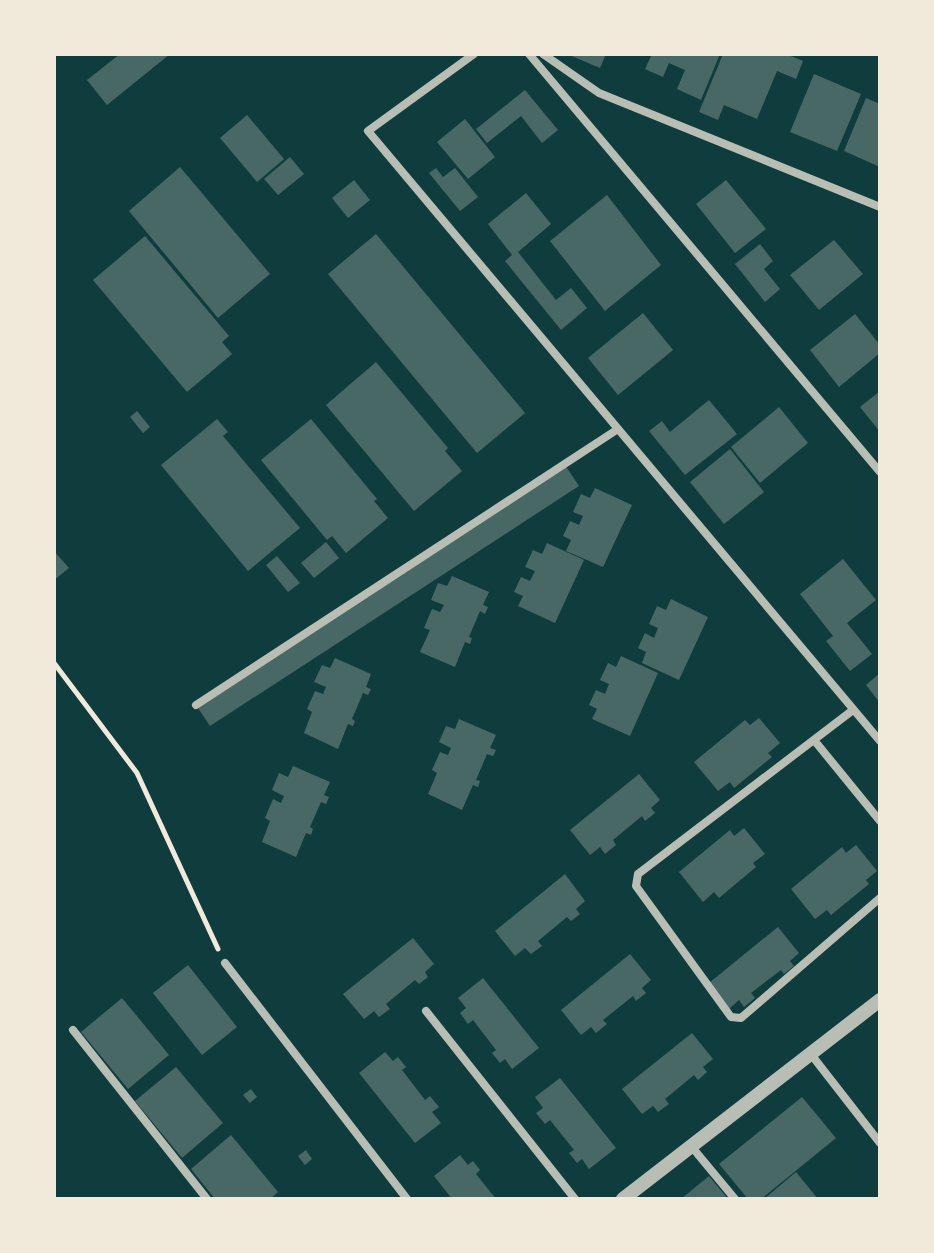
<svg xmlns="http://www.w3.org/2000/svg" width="934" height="1253" font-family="'Space Grotesk',sans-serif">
  <rect width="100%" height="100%" fill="#0f3d3e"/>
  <!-- building -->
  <path fill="#486865" d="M120,54h50l-63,51 -20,-25z
    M567,54h39l-6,14z
    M652,54h68l-19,46 -24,-11 8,-19 -16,-7 -6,14 -18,-8z
    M723,54h63l17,7 -7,18 -19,-8 -20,48 -33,-14 -6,15 -19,-8z
    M814,74l47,20 -24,57 -47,-19z
    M525,90l33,40 -16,13 -21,-27 -34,27 -11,-14z
    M866,98l14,6v63l-36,-16z
    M247,115l37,44 -27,23 -37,-44z
    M465,119l30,38 -27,22 -31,-37z
    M290,157l14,17 -26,21 -14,-16z
    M180,167l90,107 -52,44 -89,-107z
    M436,168l7,9 12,-9 23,29 -18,14 -31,-38z
    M354,180l16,20 -22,18 -16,-20z
    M726,180l40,49 -31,24 -39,-49z
    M526,193l25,31 -33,28 38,48 15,-12 16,20 -26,22 -56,-69 7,-6 -24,-31z
    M607,195l54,70 -56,46 -55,-70z
    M376,234l149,179 -48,40 -149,-179z
    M145,236l84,100 -7,6 10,12 -45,38 -94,-112z
    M834,240l29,34 -44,36 -29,-35z
    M760,244l13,17 -9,8 16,20 -15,13 -30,-38z
    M643,313l30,37 -55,45 -30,-37z
    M855,314l25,31v8l-41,34 -29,-37z
    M376,362l72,86 -3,3 17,20 -48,40 -88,-106z
    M880,391v41l-20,-25z
    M709,400l28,34 -52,41 -36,-44 13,-10 8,11z
    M779,407l29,36 -48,40 -29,-36z
    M137,411l13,16 -7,6 -13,-16z
    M217,419l11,13 -5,4 77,92 -52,43 -87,-106z
    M311,419l66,80 -3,2 14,17 -42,35 -14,-17 -5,4 -66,-80z
    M730,449l34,43 -40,32 -34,-42z
    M565,465l14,21 -369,240 -14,-21z
    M595,488l37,17 -29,62 -37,-16 5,-11 -8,-4 7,-15 9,4 4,-9 -10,-4 8,-18 9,4z
    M326,542l13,16 -25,20 -13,-15z
    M547,543l37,17 -29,63 -37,-17 5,-10 -9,-4 7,-15 9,4 5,-10 -10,-4 8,-17 9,4z
    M54,551l15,17 -15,12z
    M277,556l23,27 -12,9 -22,-27z
    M843,559l33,41 -29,23 25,31 -22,17 -24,-30 7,-5 -33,-42z
    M452,576l37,16 -6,13 5,2 -3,7 -5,-3 -11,26 3,1 -2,6 -5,-2 -10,25 -35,-15 10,-22 -6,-2 8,-19 8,3 4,-7 -13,-5 7,-17 9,3z
    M671,599l37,18 -29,63 -37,-17 4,-11 -8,-4 7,-15 9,5 4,-10 -9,-4 8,-18 9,4z
    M621,656l37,17 -28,63 -38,-17 5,-10 -8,-4 7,-15 9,4 4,-10 -9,-4 8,-17 8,4z
    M335,658l36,16 -5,13 5,2 -3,6 -5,-2 -11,26 3,2 -2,5 -5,-2 -10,25 -34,-16 8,-21 -5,-3 8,-18 8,3 3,-7 -12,-5 8,-17 8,3z
    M880,673v30l-14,-18z
    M759,718l21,25 -12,10 4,4 -38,31 -4,-6 -12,9 -24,-29 51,-42 5,5z
    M459,719l37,16 -6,13 6,2 -3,6 -6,-2 -11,26 4,1 -2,6 -5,-2 -11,25 -34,-16 9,-21 -5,-3 8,-18 8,3 3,-7 -12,-6 7,-16 9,3z
    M293,766l37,16 -6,13 5,2 -3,7 -5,-2 -11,25 3,2 -2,6 -5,-2 -10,24 -34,-15 8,-21 -5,-3 8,-19 8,4 3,-7 -12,-6 7,-17 9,4z
    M639,774l21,26 -9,8 4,5 -10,8 -3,-5 -29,24 3,5 -11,9 -5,-7 -10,8 -20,-25z
    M744,828l21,26 -12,9 3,4 -37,31 -5,-6 -11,10 -24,-30 51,-42 4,6z
    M856,845l21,26 -11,9 3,4 -38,31 -4,-5 -12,9 -24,-30 51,-42 4,6z
    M565,874l20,27 -9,8 4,5 -9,7 -4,-4 -29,24 4,5 -11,8 -6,-6 -10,8 -20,-25z
    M778,927l21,26 -9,8 4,5 -10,8 -3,-4 -30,23 4,5 -11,9 -5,-7 -10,9 -20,-26z
    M413,938l21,26 -9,8 3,5 -9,7 -4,-4 -29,24 4,5 -11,8 -5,-6 -10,8 -21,-25z
    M630,954l21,26 -9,8 4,5 -10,8 -3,-5 -30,24 4,4 -11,9 -5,-6 -10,8 -20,-25z
    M188,965l49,62 -35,28 -49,-62z
    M483,978l56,70 -27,21 -7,-10 -5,4 -8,-10 4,-3 -23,-30 -5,4 -8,-11 6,-5 -8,-10z
    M122,998l47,57 -41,34 -47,-57z
    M692,1033l21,26 -10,8 4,5 -9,8 -4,-5 -29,24 4,5 -11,8 -5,-6 -11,8 -20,-25z
    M385,1052l8,9 5,-4 8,10 -4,3 23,30 5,-4 9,11 -7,5 9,11 -26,20 -56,-70z
    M176,1067l47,56 -41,35 -47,-57z
    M560,1078l56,70 -27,21 -7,-10 -5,4 -8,-10 5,-3 -24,-30 -5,4 -9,-11 7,-5 -8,-11z
    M251,1089l6,8 -7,6 -7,-8z
    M802,1097l34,41 -75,61h-13l-29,-35z
    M231,1135l47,57 -8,7h-55l-24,-30z
    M306,1150l6,9 -7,6 -7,-9z
    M460,1155l8,10 5,-4 7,9 -4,4 20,25h-44l-18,-23z
    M796,1172l22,27h-54z
    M709,1176l19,23h-47z"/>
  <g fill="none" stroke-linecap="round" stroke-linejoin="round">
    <!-- path -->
    <path stroke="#f1e9da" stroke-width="5" d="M54,663l83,110 81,176"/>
    <!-- minor -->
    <path stroke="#b8beb3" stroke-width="8" d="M474,54l-106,77 512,610
      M529,54l351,418
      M543,54l56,39 281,114
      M196,705l422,-276
      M853,710l-215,164 -2,12 95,131 10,1 139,-120
      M814,740l66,81
      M225,963l182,236
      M426,1011l149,188
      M73,1030l134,169
      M810,1053l70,90
      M691,1146l44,53"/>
    <!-- tertiary -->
    <path stroke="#b8beb3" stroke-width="14" d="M623,1199l257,-199"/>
  </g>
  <!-- border -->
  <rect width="934" height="1253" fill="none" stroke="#f1e9da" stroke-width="112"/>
</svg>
